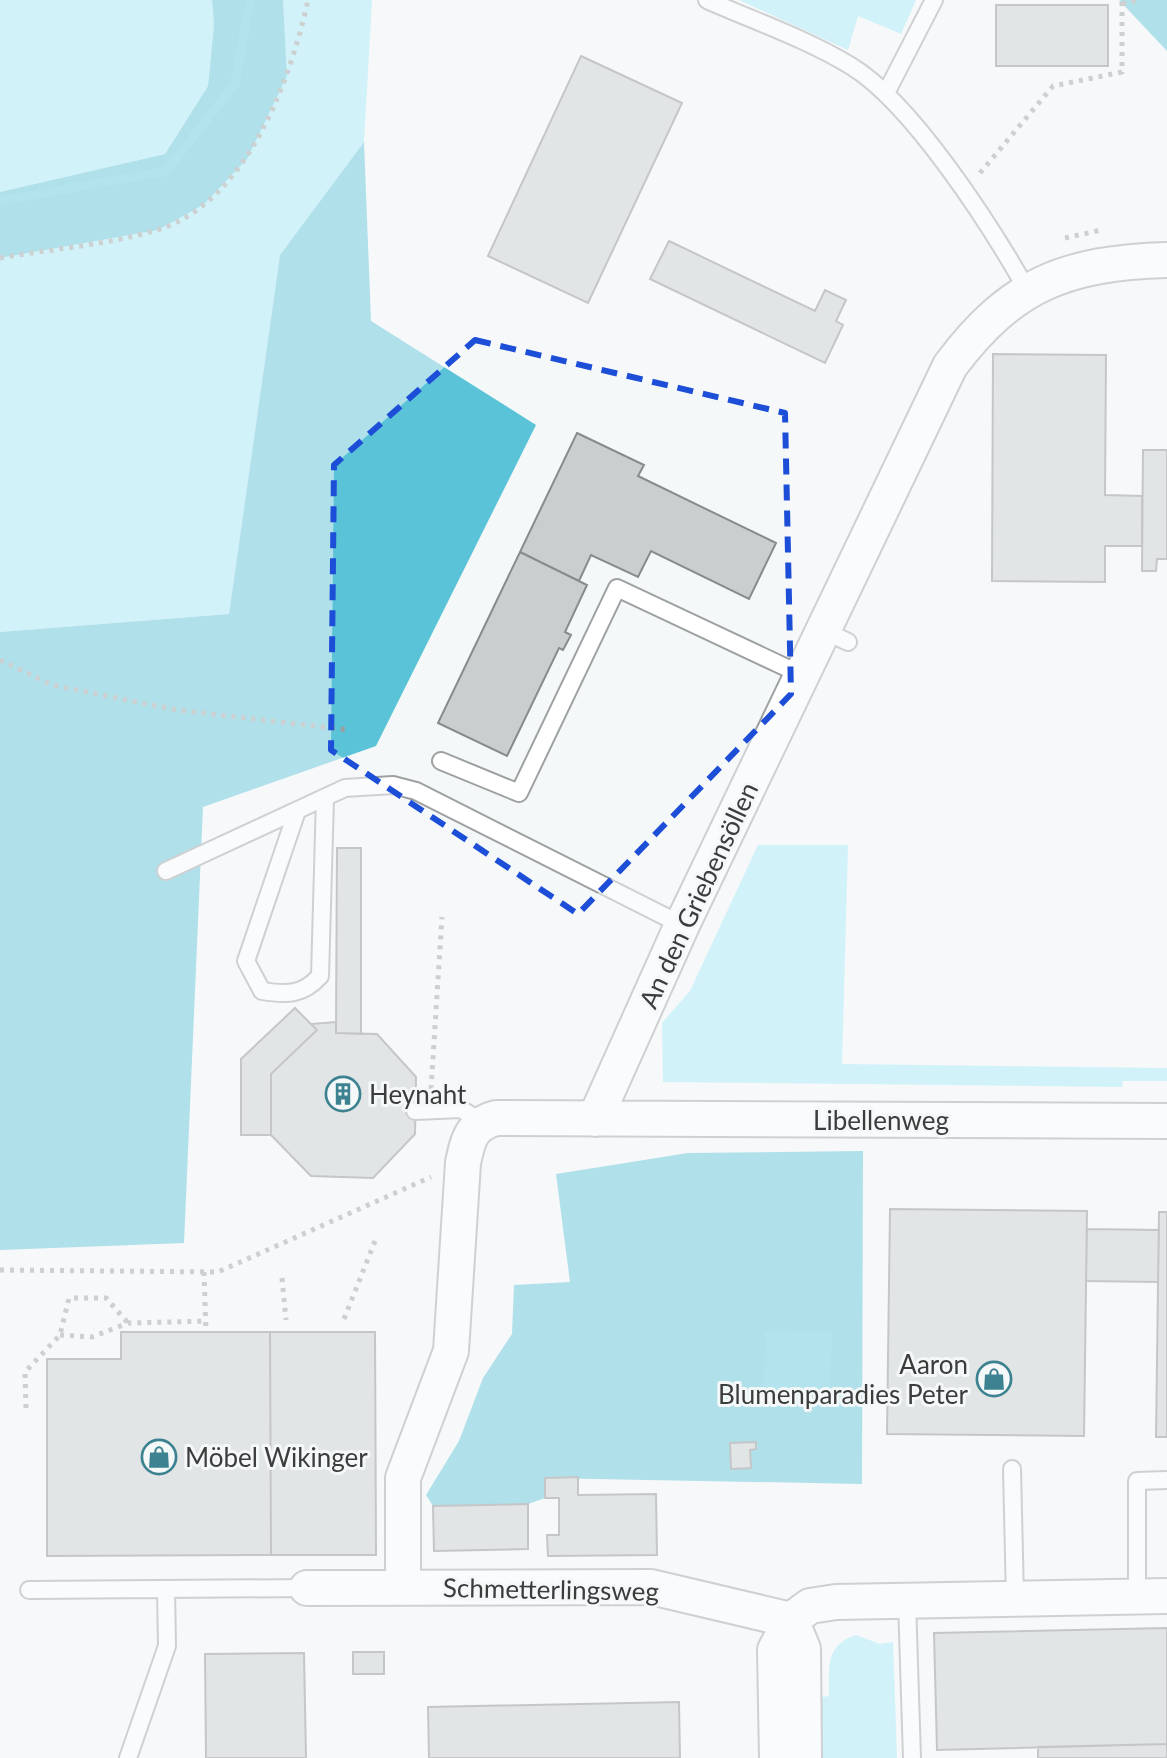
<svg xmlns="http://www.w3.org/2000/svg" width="1167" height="1758" font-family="Lato,sans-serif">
  <rect width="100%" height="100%" fill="#f5f8f9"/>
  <!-- green -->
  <path fill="#a4ebf9" d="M0,0h212l2,25 -6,61 -43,68 -165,38z
    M283,0h89l-8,142 -84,113 -51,359 -229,18v-374l158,-28 129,-154z
    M739,0h177l-15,34 -43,-18 -10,34z
    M758,845h90l-6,219 325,4v13h-44l-1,6 -459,-5 -1,-59 28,-32z
    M856,1635l24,9 13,-2 4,116h-80l-2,-60 14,-2c0,-28 -4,-51 27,-61z"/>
  <!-- forest -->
  <path fill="#5bc3d7" d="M212,0h71l4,76 -40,83 -43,45 -46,26 -158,28v-66l165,-38 43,-68 6,-61z
    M1119,0h48v51z
    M364,142l7,179 165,104 -160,321 -173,61 -19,436 -184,7v-618l229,-18 51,-359z
    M863,1151l-1,333 -317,-6v20l-17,6 -95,2 -7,-11 33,-54 24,-63 29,-44 2,-49 56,-3 -14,-108 132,-21z"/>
  <!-- water -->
  <path fill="#62cade" d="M765,1331l67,1 -2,62h-66z"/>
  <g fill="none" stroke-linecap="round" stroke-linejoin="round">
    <!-- stream -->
    <path stroke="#62cade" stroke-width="9" d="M0,201l166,-30 69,-87 15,-84"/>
  </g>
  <!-- building -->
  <path fill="#cacecf" stroke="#888b8c" stroke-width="2" d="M996,5h112v61h-112z
    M581,56l101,47 -94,200 -100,-47z
    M669,241l146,70 10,-21 21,10 -10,21 7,4 -18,38 -175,-84z
    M993,354l113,1 -1,140 37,1v50h-37v36l-113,-1z
    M577,433l67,32 -6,11 138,67 -27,56 -98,-48 -13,26 -47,-22 -12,26 -59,-29z
    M1143,450h24v109h-10l-1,12h-14z
    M520,552l67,33 -22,47 6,3 -8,15 -4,-2 -52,108 -69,-33z
    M337,848h24v186l-25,-1z
    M295,1008l22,22 -46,44v61h-30v-76z
    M336,1022v11l41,1 39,43 -1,57 -42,44 -62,-2 -40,-41v-61l46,-44 -6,-6z
    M890,1209l197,2 -3,225 -197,-2z
    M1159,1212h8v225h-11z
    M1087,1229l72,1 -1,52 -72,-1z
    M121,1332h149l1,223 -224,1v-197h74z
    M270,1332h105l1,223h-105z
    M756,1442v7l-6,1 1,18 -20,1 -1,-26z
    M578,1477v18l78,-1 1,61 -109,1 -1,-21h12v-37h-14v-20z
    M528,1504v45l-94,2 -1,-45z
    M1167,1628v116l-230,6 -3,-117z
    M353,1652h31v22h-31z
    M304,1653l2,105h-100l-1,-104z
    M679,1702l1,56h-251l-1,-51z
    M1167,1744v14h-129v-11z"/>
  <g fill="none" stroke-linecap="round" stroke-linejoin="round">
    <!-- lane casing -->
    <g stroke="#9ea1a2" stroke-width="20">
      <path id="lane" d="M707,0c47,21 100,39 144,66 61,37 140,160 176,224
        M886,93l48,-93
        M823,630l25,12
        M441,761l78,32 98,-205 185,87
        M297,811l-51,150 16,30c25,4 41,4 58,-15l5,-178
        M166,871l179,-83 48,-3 23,6 266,134
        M415,1111l46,-2 20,13
        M1012,1469l3,130
        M29,1590l278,-2
        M1137,1597v-116l30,-1
        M907,1601l5,157
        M128,1758l39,-112 -1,-57"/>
    </g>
    <!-- street casing -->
    <g stroke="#9ea1a2" stroke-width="38">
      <path id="street" d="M595,1119l87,-194 268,-559c61,-82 116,-103 217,-106
        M403,1586v-108l48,-127 12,-188c5,-24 8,-38 33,-45l671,3
        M307,1588l344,-1 140,33 19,-14 26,-4 331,-6
        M777,1758l-2,-108 16,-30 12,29 1,109"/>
    </g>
    <!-- path -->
    <path stroke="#9c9f9f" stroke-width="5" stroke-dasharray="4 6" stroke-linecap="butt" d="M1122,4l16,-4
      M980,173l73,-87 69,-14v-72
      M1065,238l37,-8
      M0,258c51,-9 107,-13 157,-28 89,-27 133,-148 151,-230
      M0,660l52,25 125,25 172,20
      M431,1089l11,-172
      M0,1270l218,2 213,-95
      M204,1272l2,60
      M282,1278l4,42
      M344,1319l31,-78
      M60,1335l32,2 36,-14 79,-2
      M26,1408l-1,-36 35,-37 9,-37h37l22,25"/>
    <!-- lane -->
    <use href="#lane" stroke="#fff" stroke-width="16"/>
    <!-- street -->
    <use href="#street" stroke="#fff" stroke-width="34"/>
  </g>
  <!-- marked area -->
  <path d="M0 0H1167V1758H0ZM475,340l310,73 6,281 -213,220 -247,-164 3,-285z" fill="#f5f8f9" fill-opacity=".55" fill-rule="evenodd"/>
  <path fill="none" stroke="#1d4ed8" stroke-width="6" stroke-dasharray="16 10" stroke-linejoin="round" d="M475,340l310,73 6,281 -213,220 -247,-164 3,-285z"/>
  <!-- icons -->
  <defs>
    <g id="building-ring" transform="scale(1.8)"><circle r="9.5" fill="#f5f8f9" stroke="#3d8290" stroke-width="1.5"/><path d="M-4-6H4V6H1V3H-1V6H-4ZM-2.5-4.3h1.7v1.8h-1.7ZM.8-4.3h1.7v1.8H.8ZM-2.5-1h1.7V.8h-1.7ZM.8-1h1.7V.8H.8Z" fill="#3d8290"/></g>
    <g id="shop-ring" transform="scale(1.8)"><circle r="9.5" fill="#f5f8f9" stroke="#3d8290" stroke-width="1.5"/><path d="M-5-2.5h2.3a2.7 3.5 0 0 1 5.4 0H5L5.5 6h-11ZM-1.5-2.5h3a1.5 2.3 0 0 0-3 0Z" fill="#3d8290"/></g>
  </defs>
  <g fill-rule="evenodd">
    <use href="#building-ring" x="343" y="1094"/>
    <use href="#shop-ring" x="994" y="1379"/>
    <use href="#shop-ring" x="159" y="1457"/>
  </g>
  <g text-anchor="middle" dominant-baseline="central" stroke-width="6" stroke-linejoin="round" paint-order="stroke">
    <!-- street labels -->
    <g font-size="26" fill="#3b3d3d" stroke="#f5f8f9">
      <text transform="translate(698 895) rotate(-65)">An den Griebensöllen</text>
      <text x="881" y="1120">Libellenweg</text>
      <text transform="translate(551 1589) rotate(1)">Schmetterlingsweg</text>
    </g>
    <!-- poi labels -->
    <g font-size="26" fill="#3b3d3d" stroke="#f5f8f9" text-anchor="start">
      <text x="369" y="1094">Heynaht</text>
      <text x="968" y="1364" text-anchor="end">Aaron<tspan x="968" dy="30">Blumenparadies Peter</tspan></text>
      <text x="185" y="1457">Möbel Wikinger</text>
    </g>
  </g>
</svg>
